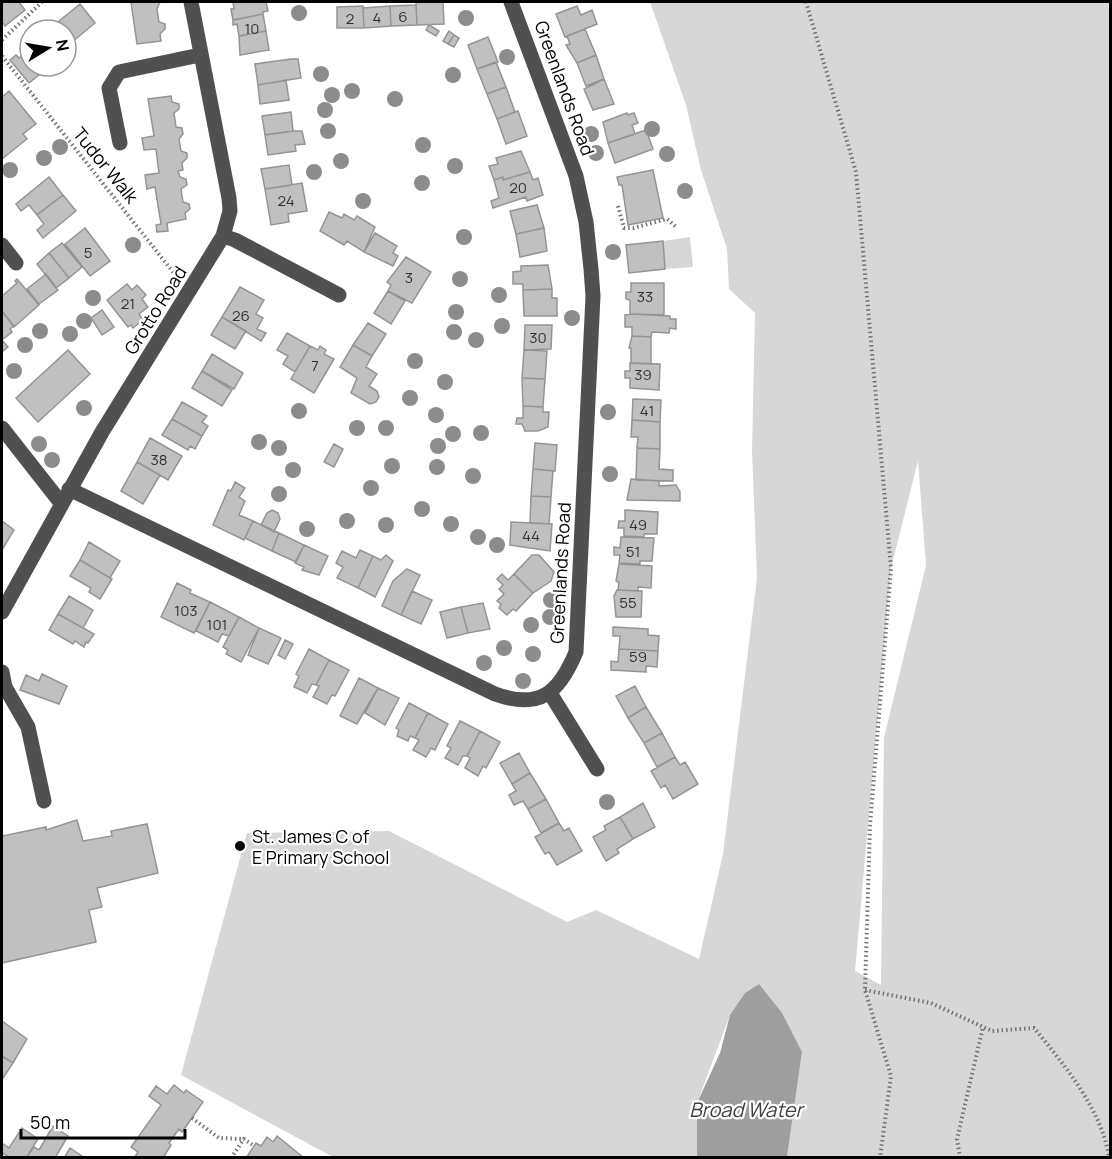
<svg xmlns="http://www.w3.org/2000/svg" width="1112" height="1159" font-family="Manrope,sans-serif">
  <rect width="100%" height="100%" fill="#fff"/>
  <!-- green -->
  <path fill="#d7d7d7" fill-rule="evenodd" d="M650,2h460v1155h-323l15,-105 -72,-37 -33,88 2,54h-366l-152,-82 66,-242 142,-2 178,91 29,-12 103,49 24,-105 34,-276 -5,-127 3,-138 -26,-24 -2,-40 -26,-79 -15,-65zM918,461l8,104 -42,173 -3,247 -26,-14 36,-403z
    M690,237l3,30 -28,2 -2,-28z"/>
  <!-- water -->
  <path fill="#9e9e9e" d="M759,984l23,29 20,39 -15,105h-90v-54l23,-50 10,-38 15,-22z"/>
  <!-- building -->
  <path fill="#c0c0c0" stroke="#949494" stroke-width="1.5" d="M2,2h17l6,8 -20,16 -3,-4z
    M131,2h29l-3,7 2,13 6,2v5l-5,5 1,7 -24,3z
    M233,2h33l2,9 -5,1v2l-30,6 -2,-11h3z
    M416,2h27l1,22 -27,1z
    M80,4l15,19 -29,24v-17h-18z
    M416,5l1,20 -26,1 -1,-20z
    M363,6l1,22h-27v-21z
    M390,6l1,20 -27,2 -1,-20z
    M577,6l4,9 11,-5 5,14 -32,13 -9,-23z
    M263,14l3,17 -27,5 -2,-12 -4,1v-5z
    M429,25l10,6 -3,5 -10,-6z
    M585,29l11,26 -19,8 -11,-18 4,-1 -3,-8z
    M266,31l3,19 -29,5 -1,-19z
    M449,31l5,4 -6,9 -5,-3z
    M454,35l5,3 -5,9 -6,-3z
    M488,37l10,25 -21,7 -9,-24z
    M30,49v17h20l-21,17 -19,-23 6,-5 3,3z
    M596,55l8,24 -18,7 -9,-23z
    M291,59h7l3,19 -43,7 -3,-21z
    M496,62l10,25 -19,7 -10,-25z
    M604,79l10,25 -21,6 -9,-21z
    M286,80l3,20 -29,4 -2,-19z
    M506,87l9,25 -18,7 -10,-25z
    M9,91l27,33 -13,10 4,5 -25,20v-62z
    M171,96l1,6 7,2v5l-5,4 2,14 6,1 1,6 -4,5 2,12 6,2v5l-5,5 1,7 -5,1 2,6 6,2 1,6 -6,4 2,13 6,2 1,5 -5,4 1,6 -19,4 1,8 -11,1 -1,-7 5,-1 -6,-37 -8,2 -2,-14 14,-2 -3,-24 -12,1 -2,-12 12,-2 -6,-37z
    M518,111l9,25 -21,8 -9,-25z
    M291,112l2,19 -28,4 -3,-19z
    M627,113l1,2 6,-2 4,10 -6,2 3,9 -27,9 -5,-21z
    M646,130l7,19 -38,14 -7,-20z
    M293,131h9l3,13 -10,1 1,6 -28,4 -3,-20z
    M521,151l9,21 -27,8v-3l-9,3 -5,-14 9,-2 -2,-6z
    M289,165l3,20 -27,4 -4,-20z
    M653,170l10,48 -35,7 -6,-40h-3l-2,-8z
    M530,172l3,8 5,-2 5,17 -16,6 -1,-4 -33,11 -2,-7 8,-3 -5,-18 9,-3v3z
    M49,177l14,18 -26,20 -8,-10 -8,6 -5,-7z
    M302,183l5,28 -19,3 1,8 -18,3 -6,-36z
    M63,195l13,16 -33,27 -6,-8 7,-6 -7,-9z
    M537,205l7,23 -28,6 -6,-23z
    M329,212l13,6 2,-4 10,6 3,-4 18,11 -11,25 -17,-11 -3,4 -24,-14z
    M85,228l25,33 -20,15 -25,-32z
    M544,228l3,23 -27,6 -4,-23z
    M375,233l22,13 -4,7 5,3 -5,10 -29,-14z
    M663,241l2,28 -36,4 -3,-28z
    M62,243l20,24 -13,11 -20,-25z
    M49,253l20,25 -13,10 -19,-24z
    M406,257l25,15 -19,31 -24,-12 3,-6 -4,-3z
    M548,265l4,24 -29,1v-6h-10v-12l8,-1v-5z
    M46,274l12,16 -19,14 -12,-15z
    M17,279l22,26 -25,22 -12,-16v-15l15,-13 -2,-2z
    M631,283h33v32l-34,-1v-14l-4,-1v-7h5z
    M127,284l5,6 5,-5 9,10 -4,4 6,8 -9,7 4,6 -10,8 -2,-3 -3,2 -21,-27z
    M240,287l24,13 -8,14 7,4 -6,11 9,4 -5,8 -39,-24z
    M552,289v9h5v18h-33l-1,-26z
    M388,291l17,10 -14,23 -17,-11z
    M102,310l12,17 -12,8 -11,-17z
    M2,311l12,15 -4,3 2,3 -10,8 6,7 -6,5z
    M632,314l38,2v3h6v10l-6,-1 -1,5 -17,-1 -1,5 -19,-1v-9h-7v-12z
    M222,317l24,14 -11,18 -24,-14z
    M368,323l18,11 -14,22 -19,-11z
    M525,325h27l-1,24 -27,1z
    M287,333l23,13 -15,26 -12,-8 5,-8 -11,-6z
    M632,336l19,1v27l-20,-1v-15h-2z
    M353,345l19,11 -6,11 11,7 -8,12 8,5 2,6 -3,5 -6,2 -19,-11 6,-15 -17,-11z
    M310,346l8,4 2,-4 6,4 -2,4 10,5 -20,34 -23,-14z
    M68,350l22,24 -52,48 -22,-24z
    M524,350l23,1 -2,28 -23,-1z
    M212,354l31,19 -9,16 -32,-18z
    M630,363l30,1 -1,26 -29,-2v-10h-5v-7h5z
    M202,371l30,19 -10,16 -30,-18z
    M522,378l23,1 -2,28 -20,-1z
    M633,399l28,1 -1,22 -28,-2z
    M182,402l25,14 -5,6 6,4 -6,10 -30,-17z
    M523,406l20,1v5h6l-1,15 -10,4h-13l-3,-7h-6l1,-6h6z
    M172,419l30,17 -7,13 -5,-3 -2,4 -26,-15z
    M632,420l28,2v27l-23,-1 1,-11h-7z
    M150,438l32,18 -14,24 -31,-18z
    M535,443l22,2 -2,26 -22,-2z
    M334,444l9,5 -9,18 -10,-5z
    M637,448l23,1 -1,20 14,1v11l-37,-1z
    M137,462l23,13 -17,29 -22,-13z
    M533,469l20,2 -2,26 -20,-1z
    M631,479l28,2v5l17,-1 4,7v9l-53,-1z
    M235,482l10,6 -6,9 6,4 -6,14 14,6 -9,19 -31,-15 15,-35 3,1z
    M531,496l20,1 -2,27 -19,-1z
    M272,510l6,3 2,6 -6,13 -13,-7 6,-12z
    M625,510l33,2 -1,22h-13v3l-20,-1v-8h-6l1,-7h6z
    M2,521l12,9 -12,20z
    M253,521l26,12 -7,18 -27,-13z
    M511,522l41,2 -2,27 -40,-6z
    M279,533l25,12 -8,17 -24,-11z
    M621,537l33,1 -2,23h-12v3l-21,-1 1,-8h-6v-8l6,1z
    M89,542l31,19 -10,17 -30,-18z
    M304,545l24,11 -9,19 -17,-5 2,-3 -9,-4z
    M360,550l13,6 -15,32 -21,-10 6,-11 -7,-4 6,-12 14,7z
    M386,555l7,6 -18,36 -17,-9 15,-32 8,4z
    M532,555h7l15,17 -3,9 -18,12 -19,-19z
    M80,560l32,19 -12,20 -11,-7 2,-4 -21,-12z
    M619,564l33,2 -1,22 -13,-1v4l-20,-1 1,-8 -3,-1z
    M407,569l13,6 -19,40 -19,-9 11,-25z
    M502,574l6,6 6,-6 19,19 -17,18 -3,-2 -6,6 -8,-7 2,-4 -4,-3 7,-7 -5,-5 4,-4 -6,-6z
    M177,583l14,7 -1,3 20,9 -16,31 -33,-16z
    M617,590l25,1 -1,26h-25l-2,-21z
    M412,591l20,9 -11,24 -20,-9z
    M69,596l24,14 -10,18 -25,-14z
    M210,602l29,15 -10,19 -7,-2 -4,8 -22,-11z
    M483,603l7,26 -22,4 -7,-26z
    M461,607l7,26 -21,5 -7,-26z
    M58,614l36,20 -6,9 -2,-1 -2,5 -9,-6 -2,3 -24,-14z
    M239,617l20,11 -18,34 -15,-8 2,-4 -5,-3z
    M613,627l35,2v6l11,1 -1,15 -39,-2 1,-13h-7z
    M259,628l22,10 -13,26 -20,-9z
    M285,640l8,4 -8,15 -7,-4z
    M309,649l20,11 -13,25 -4,-1 -5,9 -13,-6 5,-11 -3,-2z
    M619,649l39,2 -1,16 -11,-1v6l-35,-2v-9l7,1z
    M329,660l20,10 -14,26 -3,-1 -5,9 -14,-7 6,-11 -3,-1z
    M42,674l25,12 -8,18 -39,-14 6,-15 13,6z
    M359,678l19,10 -21,36 -17,-8z
    M635,686l11,21 -18,11 -12,-22z
    M378,688l21,10 -14,27 -20,-12z
    M409,703l19,10 -13,25 -5,-2 -2,5 -11,-5 2,-6 -3,-2z
    M646,707l16,26 -18,10 -16,-25z
    M428,713l20,11 -13,26 -4,-2 -5,9 -13,-7 6,-10 -4,-2z
    M460,721l20,10 -13,25h-4l-5,9 -13,-7 6,-10 -4,-2z
    M480,731l20,11 -14,26 -3,-2 -5,10 -13,-8 5,-10 -3,-2z
    M662,733l13,24 -18,10 -13,-24z
    M519,753l11,20 -18,11 -12,-21z
    M675,757l5,8 5,-3 13,22 -25,15 -8,-14 -4,3 -10,-17z
    M530,773l16,26 -18,10 -5,-8 -9,4 -5,-10 7,-4 -4,-7z
    M546,799l13,24 -18,10 -13,-24z
    M643,803l12,24 -22,12 -13,-22z
    M620,817l13,22 -16,10 2,4 -13,8 -13,-24 13,-7 -2,-4z
    M77,820l6,21 29,-5 -1,-5 36,-7 11,49 -61,15 5,19 -13,3 7,32 -94,21v-127l44,-9v3z
    M559,823l5,8 5,-3 13,23 -25,14 -8,-13 -4,2 -10,-17z
    M2,1021l25,18 -14,24 -11,-7z
    M2,1056l11,7 -10,15 -1,-1z
    M174,1085l10,8 2,-3 17,12 -21,30 -3,-3 -10,14 2,2 -8,13h-29l4,-6 -7,-5 30,-42 -12,-9 7,-10 11,8z
    M53,1126l15,10 -13,22h-29l8,-11 5,3z
    M22,1128l16,11 -12,19h-15l-9,-5v-10l7,5z
    M277,1136l27,22h-58l10,-15 5,3 6,-9 6,5z
    M70,1148l15,10h-21z"/>
  <g fill="none" stroke-linecap="round" stroke-linejoin="round">
    <!-- path -->
    <path stroke="#727272" stroke-width="4" stroke-dasharray="1.5 3" stroke-linecap="butt" d="M806,2l50,170 35,396 -21,257 -5,165 26,86 -11,82
      M2,40l40,-38
      M2,56l175,221
      M618,206l6,22h9l34,-9 9,8
      M865,990l66,13 61,28 42,-3c29,35 69,83 75,130
      M192,1118l27,20 25,1
      M231,1158l13,-19 10,7
      M960,1158l-3,-19 26,-112"/>
    <!-- minor -->
    <path stroke="#505050" stroke-width="15" d="M120,143l-11,-55 10,-16 81,-17
      M223,236l12,4 104,55
      M2,245l14,18
      M2,428l59,75
      M69,489l426,205c45,16 64,-1 81,-42l17,-356 -2,-27 -5,-47 -10,-46 -65,-174
      M2,612l100,-180 121,-196 7,-25 -1,-13 -38,-196
      M2,672l3,15 23,40 16,74
      M550,693l47,76"/>
  </g>
  <!-- trees -->
  <g fill="#8c8c8c">
    <circle cx="299" cy="13" r="8"/>
    <circle cx="466" cy="18" r="8"/>
    <circle cx="507" cy="57" r="8"/>
    <circle cx="321" cy="74" r="8"/>
    <circle cx="453" cy="75" r="8"/>
    <circle cx="352" cy="91" r="8"/>
    <circle cx="332" cy="95" r="8"/>
    <circle cx="395" cy="99" r="8"/>
    <circle cx="325" cy="110" r="8"/>
    <circle cx="652" cy="129" r="8"/>
    <circle cx="328" cy="131" r="8"/>
    <circle cx="591" cy="134" r="8"/>
    <circle cx="423" cy="145" r="8"/>
    <circle cx="60" cy="147" r="8"/>
    <circle cx="596" cy="153" r="8"/>
    <circle cx="667" cy="154" r="8"/>
    <circle cx="44" cy="158" r="8"/>
    <circle cx="341" cy="161" r="8"/>
    <circle cx="455" cy="166" r="8"/>
    <circle cx="10" cy="170" r="8"/>
    <circle cx="314" cy="172" r="8"/>
    <circle cx="422" cy="183" r="8"/>
    <circle cx="685" cy="191" r="8"/>
    <circle cx="363" cy="201" r="8"/>
    <circle cx="464" cy="237" r="8"/>
    <circle cx="133" cy="245" r="8"/>
    <circle cx="613" cy="252" r="8"/>
    <circle cx="460" cy="279" r="8"/>
    <circle cx="499" cy="295" r="8"/>
    <circle cx="93" cy="298" r="8"/>
    <circle cx="456" cy="312" r="8"/>
    <circle cx="572" cy="318" r="8"/>
    <circle cx="84" cy="321" r="8"/>
    <circle cx="502" cy="326" r="8"/>
    <circle cx="40" cy="331" r="8"/>
    <circle cx="454" cy="332" r="8"/>
    <circle cx="70" cy="334" r="8"/>
    <circle cx="476" cy="340" r="8"/>
    <circle cx="25" cy="345" r="8"/>
    <circle cx="415" cy="361" r="8"/>
    <circle cx="14" cy="371" r="8"/>
    <circle cx="445" cy="382" r="8"/>
    <circle cx="410" cy="398" r="8"/>
    <circle cx="84" cy="408" r="8"/>
    <circle cx="299" cy="411" r="8"/>
    <circle cx="608" cy="412" r="8"/>
    <circle cx="436" cy="415" r="8"/>
    <circle cx="357" cy="428" r="8"/>
    <circle cx="386" cy="428" r="8"/>
    <circle cx="481" cy="433" r="8"/>
    <circle cx="453" cy="434" r="8"/>
    <circle cx="259" cy="442" r="8"/>
    <circle cx="39" cy="444" r="8"/>
    <circle cx="438" cy="446" r="8"/>
    <circle cx="279" cy="448" r="8"/>
    <circle cx="52" cy="460" r="8"/>
    <circle cx="392" cy="466" r="8"/>
    <circle cx="437" cy="467" r="8"/>
    <circle cx="293" cy="470" r="8"/>
    <circle cx="610" cy="474" r="8"/>
    <circle cx="473" cy="476" r="8"/>
    <circle cx="371" cy="488" r="8"/>
    <circle cx="279" cy="494" r="8"/>
    <circle cx="422" cy="509" r="8"/>
    <circle cx="347" cy="521" r="8"/>
    <circle cx="451" cy="524" r="8"/>
    <circle cx="386" cy="525" r="8"/>
    <circle cx="307" cy="529" r="8"/>
    <circle cx="478" cy="537" r="8"/>
    <circle cx="497" cy="545" r="8"/>
    <circle cx="551" cy="600" r="8"/>
    <circle cx="550" cy="617" r="8"/>
    <circle cx="531" cy="625" r="8"/>
    <circle cx="504" cy="648" r="8"/>
    <circle cx="533" cy="654" r="8"/>
    <circle cx="484" cy="663" r="8"/>
    <circle cx="523" cy="681" r="8"/>
    <circle cx="607" cy="802" r="8"/>
  </g>
  <!-- markers -->
  <circle fill="#000" stroke="#fff" stroke-width="2" cx="240" cy="846" r="6"/>
  <g text-anchor="middle" dominant-baseline="central" stroke-width="4.5" stroke-linejoin="round" paint-order="stroke">
    <!-- number labels -->
    <g font-size="15" fill="#303030">
      <text x="403" y="16">6</text>
      <text x="377" y="17">4</text>
      <text x="350" y="18">2</text>
      <text x="252" y="28">10</text>
      <text x="518" y="187">20</text>
      <text x="286" y="200">24</text>
      <text x="88" y="252">5</text>
      <text x="409" y="277">3</text>
      <text x="645" y="296">33</text>
      <text x="128" y="303">21</text>
      <text x="241" y="315">26</text>
      <text x="538" y="337">30</text>
      <text x="315" y="365">7</text>
      <text x="643" y="374">39</text>
      <text x="647" y="410">41</text>
      <text x="159" y="459">38</text>
      <text x="638" y="524">49</text>
      <text x="531" y="535">44</text>
      <text x="633" y="551">51</text>
      <text x="628" y="602">55</text>
      <text x="186" y="610">103</text>
      <text x="217" y="624">101</text>
      <text x="638" y="656">59</text>
    </g>
    <!-- street labels -->
    <g font-size="18" fill="#000" stroke="#fff">
      <text transform="translate(565 88) rotate(70)">Greenlands Road</text>
      <text transform="translate(106 165) rotate(51)">Tudor Walk</text>
      <text transform="translate(155 310) rotate(-58)">Grotto Road</text>
      <text transform="translate(560 573) rotate(-87)">Greenlands Road</text>
    </g>
    <!-- poi labels -->
    <g font-size="18" fill="#000" stroke="#fff" text-anchor="start">
      <text x="252" y="836">St. James C of<tspan x="252" dy="21">E Primary School</tspan></text>
    </g>
    <!-- water labels -->
    <g font-size="20" font-style="italic" fill="#3f3f3f" stroke="#fff">
      <text x="746" y="1109">Broad Water</text>
    </g>
  </g>
  <!-- border -->
  <rect width="1112" height="1159" fill="none" stroke="#000000" stroke-width="6"/>
  <!-- north arrow -->
  <g transform="translate(48 48) rotate(79)"><circle r="28" fill="#ffffff" stroke="#999999" stroke-width="1.5"/>
  <path d="M0-4.5L10 22L0 15L-10 22Z" fill="#000000"/>
  <text y="-9" font-size="16" font-weight="bold" text-anchor="middle" fill="#000000">N</text>
  </g>
  <!-- scale -->
  <path d="M21 1129v9h164v-9" fill="none" stroke="#000000" stroke-width="3"/>
  <text x="30" y="1129" font-size="18" fill="#000000" stroke="#ffffff" stroke-width="4.5" paint-order="stroke">50 m</text>
</svg>
